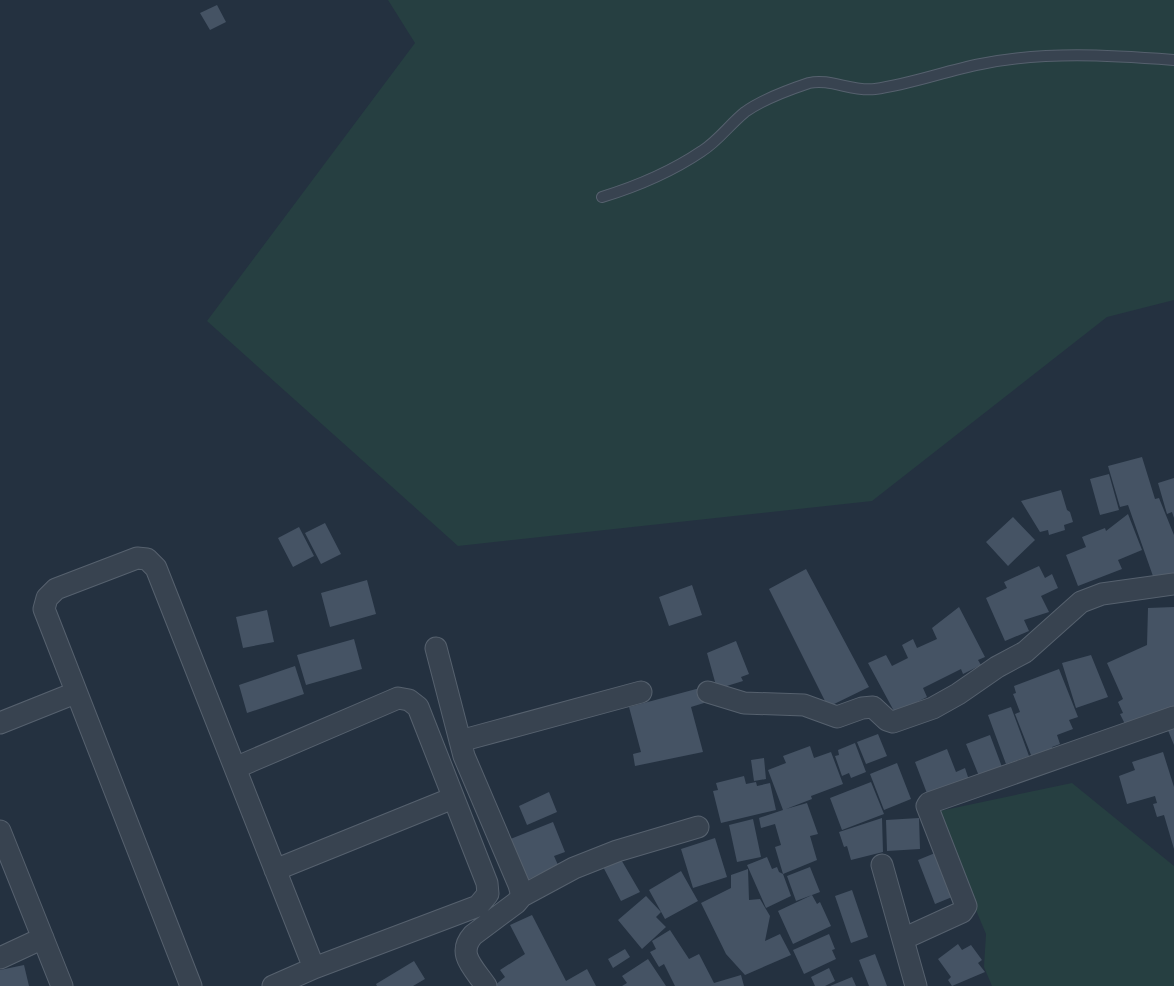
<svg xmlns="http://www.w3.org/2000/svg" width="1174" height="986" font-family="'Work Sans',sans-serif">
  <rect width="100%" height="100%" fill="#243140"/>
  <!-- green -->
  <path fill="#263f41" d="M388,0h786v300l-67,17 -235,184 -414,45 -251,-225 208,-278z
    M1072,783l102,83v120h-182l-8,-19 2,-33 -51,-122z"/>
  <!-- building -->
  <path fill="#455364" d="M217,5l9,17 -16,8 -10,-17z
    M1142,457l13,42 4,-1 15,37v41l-20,3 -26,-74 -8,2 -12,-41z
    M1109,474l10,36 -19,5 -10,-36z
    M1174,478v40l-2,-6 -5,2 -9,-31z
    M1061,490l6,20 3,2 3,10 -9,3 1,5 -16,5 -1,-5 -8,2 -19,-31z
    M1128,514l14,36 -24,10 4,9 -44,17 -12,-31 20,-8 -4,-10 23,-9 1,3z
    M1013,517l22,23 -27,26 -22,-24z
    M325,523l16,31 -20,10 -16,-31z
    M299,527l15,29 -21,11 -15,-29z
    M1039,566l6,12 7,-4 6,14 -17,8 8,16 -25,8 5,11 -24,10 -19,-43 21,-10 -3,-6z
    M806,569l63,118 -41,20 -59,-118z
    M367,580l9,34 -46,13 -9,-34z
    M692,585l10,30 -33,11 -10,-29z
    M959,607l26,50 -7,3 3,5 -18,9 -2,-5 -38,19 4,9 -32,16 -27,-50 18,-8 6,11 16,-8 -6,-13 11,-6 4,9 20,-9 -5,-11z
    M1174,607v101l-46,22 -8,-16 3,-1 -5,-11 5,-3 -16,-36 40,-18 1,-37z
    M267,610l7,32 -31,6 -7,-31z
    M354,639l8,30 -56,16 -9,-30z
    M736,641l13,33 -8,3 2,4 -26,8 -10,-36z
    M1091,655l17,42 -32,11 -14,-45z
    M295,666l9,28 -57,19 -8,-28z
    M1059,669l19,48 -9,3 4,9 -16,6 3,9 -8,3 2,7 -18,7 -3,-6h-2l-16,-41 5,-2 -7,-18 3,-1 -2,-7z
    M700,688l4,15 -13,4 12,45 -68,14 -2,-12 8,-2 -12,-45z
    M1011,707l18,49 -23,8 -18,-49z
    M1174,719v26l-9,-22z
    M878,734l9,22 -21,8 -9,-22z
    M990,735l12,32 -23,9 -13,-32z
    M855,743l11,29 -15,6 -2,-5 -7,3 -7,-20 4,-1 -1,-5z
    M810,746l4,12 17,-6 12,32 -32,12 1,3 -26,10 21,-6 11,31 -8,2 7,24 -34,14 -8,-27 6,-2 -6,-21 -14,4 -2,-10 24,-8 -15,-40 18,-7 -3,-7z
    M947,749l9,23 9,-4 4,12 -41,16 -13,-34z
    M1163,752l11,35v62l-10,-34 -7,2 -4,-13 4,-1 -2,-7 -28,8 -8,-28 16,-6 -3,-8z
    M764,758l2,21 -12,2 -3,-21z
    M897,763l14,36 -27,11 -14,-36z
    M744,776l2,8 10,-2 1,4 13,-3 6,27 -55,13 -8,-32 5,-1 -2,-7z
    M871,782l13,32 -42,16 -12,-32z
    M549,792l8,20 -30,13 -8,-19z
    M882,818l1,34 -32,8 -4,-14 -3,1 -5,-15z
    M919,818l1,31 -33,2 -1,-31z
    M753,819l8,38 -24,5 -8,-37z
    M553,822l12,30 -11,4 4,9 -33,16 -17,-41z
    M715,838l12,39 -34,11 -12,-39z
    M940,851l17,44 -22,9 -17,-44z
    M619,856l21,36 -19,9 -21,-40z
    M767,857l5,12 5,-2 2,5 4,2 8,22 -25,12 -19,-43z
    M810,867l10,25 -24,9 -9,-25z
    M748,869l1,31 11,-1 10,17 -5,25 15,-7 11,21 -46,20 -19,-21 -25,-51 30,-15v-13z
    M681,871l17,30 -33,18 -16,-29z
    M852,890l16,47 -17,6 -16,-47z
    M812,895l5,9 3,-2 11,24 -38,18 -15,-33z
    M646,896l15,16 -5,5 10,10 -24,22 -24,-29z
    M532,915l34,66 21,-12 9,17h-102l11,-9 -5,-7 25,-16 -15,-29z
    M670,930l19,29 10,-5 15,29 27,-8 3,11h-69l-11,-22 -5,3 -9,-15 6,-3 -4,-8z
    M829,934l6,15 -3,1 4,9 -32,15 -11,-24z
    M958,944l4,6 9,-5 11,15 -4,3 7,9 -33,14 -4,-6 3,-3 -13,-18z
    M625,949l5,8 -17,11 -5,-9z
    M875,954l12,32h-18l-10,-26z
    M648,959l18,27h-44l5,-3 -5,-7z
    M414,961l11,18 -12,7h-36l-1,-2z
    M24,965l5,21h-29v-16z
    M829,968l6,13 -10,5h-10l-4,-9z
    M852,977l4,9h-26z"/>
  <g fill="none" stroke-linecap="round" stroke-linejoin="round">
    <!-- lane casing -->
    <g stroke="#56616e" stroke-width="12">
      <path id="lane" d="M602,197c36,-11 69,-25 100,-46 16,-10 28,-27 43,-39 18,-13 43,-22 64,-29 21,-5 43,9 66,6 36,-5 70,-18 106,-25 64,-13 128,-9 193,-4"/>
    </g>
    <!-- street casing -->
    <g stroke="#56616e" stroke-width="23">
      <path id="street" d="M436,648l28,108 55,129 3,11
        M708,692l36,11 60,2 33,12 25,-9 11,-1 14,13 6,2 40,-14 25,-14 39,-27 28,-15 56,-50 21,-8 72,-10
        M0,723l75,-30
        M460,741l181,-49
        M235,768l163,-70 11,2 9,7 69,176 1,11 -10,12 -164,62 -41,18
        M0,831l62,155
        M882,865l34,121
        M275,870l178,-72
        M903,939l59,-27 4,-6 -39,-100 2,-3 245,-86
        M0,958l43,-20
        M191,986l-147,-377 3,-11 9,-9 81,-31 10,1 9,9 158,400
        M486,986c-12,-18 -30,-32 -13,-51l43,-32 6,-7 52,-28 43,-17 81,-24"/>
    </g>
    <!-- lane -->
    <use href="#lane" stroke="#384350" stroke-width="10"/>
    <!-- street -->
    <use href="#street" stroke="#384350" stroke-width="21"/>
  </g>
</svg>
